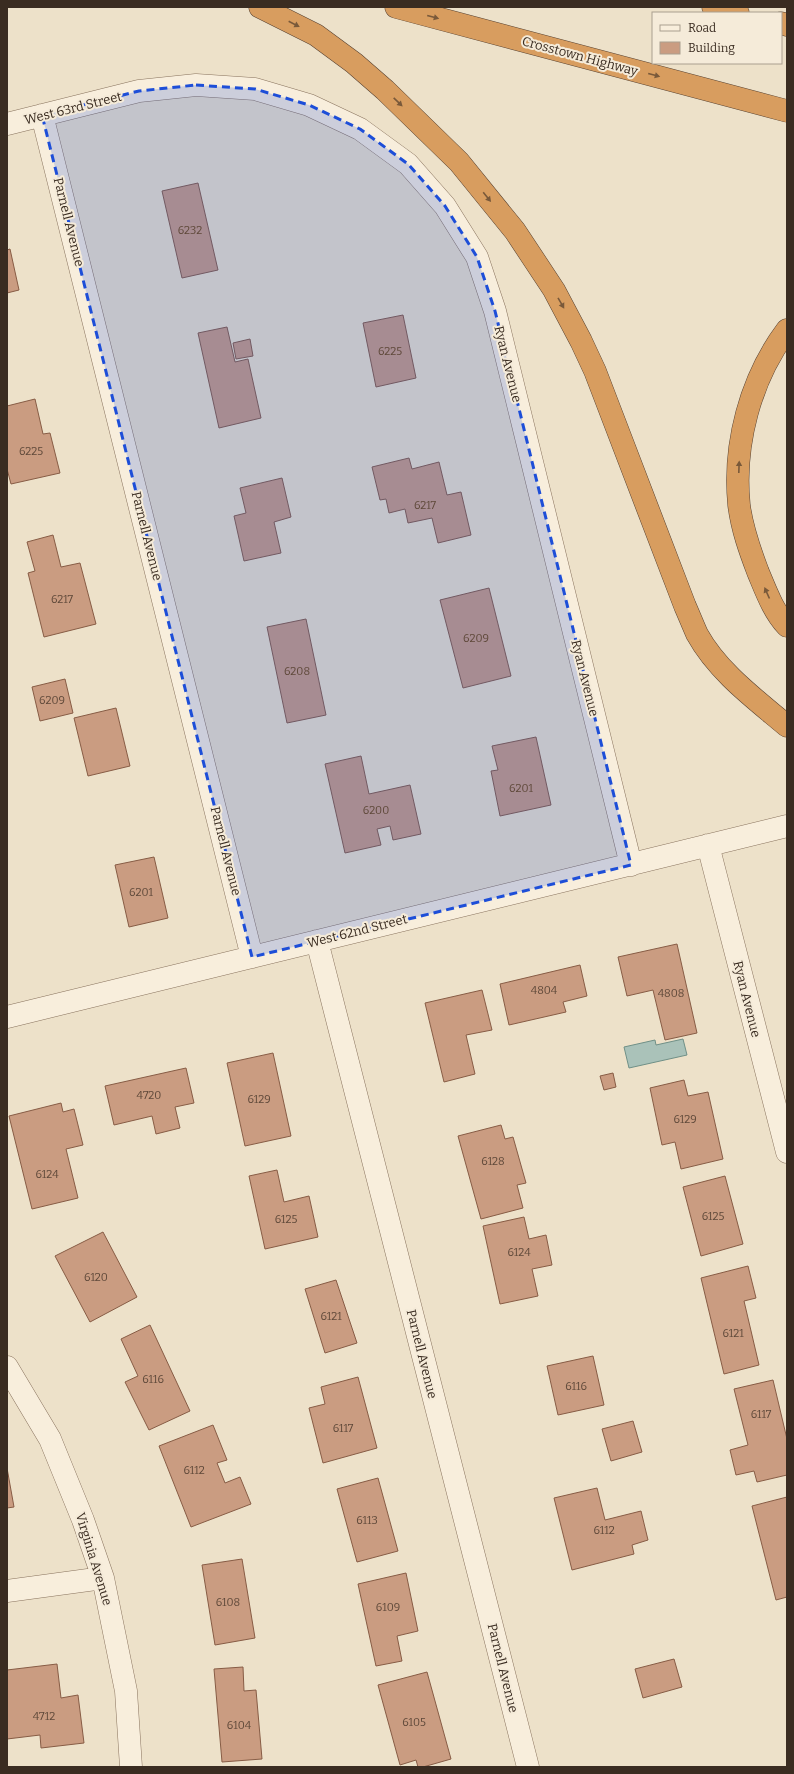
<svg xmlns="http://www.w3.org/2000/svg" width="794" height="1774" font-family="Bitter,serif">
  <rect width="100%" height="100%" fill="#ede1c9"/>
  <!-- water -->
  <path fill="#aac2b9" stroke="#709087" d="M683,1039l4,16 -58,13 -5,-21 31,-7 1,5z"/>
  <!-- building -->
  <path fill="#ca9c81" stroke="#875c45" d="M198,183l20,87 -36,8 -20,-87z
    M10,249l9,41 -12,3v-43z
    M403,315l13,63 -40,9 -13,-64z
    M227,327l8,35 13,-3 13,59 -42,10 -21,-95z
    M250,339l3,17 -17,3 -3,-16z
    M35,399l8,35 7,-1 10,40 -49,11 -4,-15v-63z
    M409,458l3,11 27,-7 8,33 14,-3 10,43 -33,8 -6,-25 -24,5 -3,-14 -16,4 -3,-14 -6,1 -8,-33z
    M282,478l9,39 -17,5 7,31 -37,8 -10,-45 12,-3 -6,-25z
    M53,535l8,32 19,-4 16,61 -52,13 -16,-64 7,-2 -8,-29z
    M489,588l22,88 -48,12 -23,-88z
    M306,619l20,96 -39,8 -20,-96z
    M65,679l8,34 -33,8 -8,-34z
    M116,708l14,58 -42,10 -14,-58z
    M536,737l15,68 -51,11 -9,-45 7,-1 -6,-24z
    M361,756l8,38 41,-9 11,49 -28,6 -3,-14 -13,3 4,16 -36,8 -20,-89z
    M154,857l14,61 -39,9 -14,-62z
    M677,944l20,89 -32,7 -12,-50 -26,6 -9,-39z
    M580,965l7,31 -24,6 3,10 -57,13 -9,-41z
    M482,990l10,40 -26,5 9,39 -31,8 -19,-79z
    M273,1053l18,83 -46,10 -18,-83z
    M186,1068l8,35 -19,4 5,21 -24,6 -4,-18 -38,9 -9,-39z
    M613,1073l3,14 -12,3 -4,-14z
    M684,1080l4,16 20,-4 15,67 -42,10 -6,-27 -13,3 -12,-57z
    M61,1103l2,9 11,-3 9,36 -17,4 12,49 -46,11 -23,-93z
    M501,1125l4,14 8,-2 13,46 -9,2 6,23 -42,11 -23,-83z
    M277,1170l7,32 25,-6 9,41 -53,12 -16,-73z
    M725,1176l18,68 -42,12 -18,-69z
    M524,1217l5,22 17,-4 6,30 -20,4 6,27 -38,8 -17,-78z
    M103,1232l34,65 -47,25 -35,-66z
    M748,1266l8,32 -12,3 15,64 -35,9 -23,-96z
    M336,1280l21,63 -32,10 -20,-64z
    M150,1325l40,86 -41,19 -24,-48 13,-6 -17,-37z
    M593,1356l11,49 -46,10 -11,-49z
    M358,1377l19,71 -54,15 -14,-55 16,-4 -4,-17z
    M773,1380l14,59v36l-30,7 -3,-11 -18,4 -6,-25 18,-5 -14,-56z
    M633,1421l9,31 -31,9 -9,-32z
    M213,1425l14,35 -10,3 8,20 15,-6 11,27 -60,23 -32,-81z
    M7,1468l7,39 -7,1z
    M378,1478l20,73 -41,11 -20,-73z
    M597,1488l8,32 36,-9 7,29 -16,5 2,9 -62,16 -18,-72z
    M787,1497v100l-11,3 -24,-94z
    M242,1559l13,79 -40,7 -13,-80z
    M406,1573l12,58 -21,5 5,25 -26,5 -18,-82z
    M674,1659l8,28 -39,11 -8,-29z
    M57,1664l4,34 17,-3 6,48 -43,5 -1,-13 -33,4v-69z
    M243,1667l1,24 12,-1 6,69 -40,3 -8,-93z
    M427,1672l24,87 -28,8h-5l-2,-7 -16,5 -22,-80z"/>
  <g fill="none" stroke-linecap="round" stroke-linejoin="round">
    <!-- minor casing -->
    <g stroke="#89735e" stroke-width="23">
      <path id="minor" d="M42,115l210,842
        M7,124l132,-33 57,-6 59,4 54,16 51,24 48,35 37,42 32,51 18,54 136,554
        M708,845l79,307
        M317,941l211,826
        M7,1017l780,-191
        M7,1367l43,72 33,81 20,58 23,113 5,76
        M7,1591l96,-13"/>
    </g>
    <!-- highway casing -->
    <g stroke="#574232" stroke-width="23">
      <path id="highway" d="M260,7l56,28 38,28 31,27 74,72 56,69 39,59 27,51 14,30 90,235c4,9 8,19 12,28 21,38 58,65 90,92
        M396,7l391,104
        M713,7l25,6
        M781,23l6,2
        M787,330c-37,49 -54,115 -48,175 3,24 11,46 19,67 8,19 15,39 29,54"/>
    </g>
    <!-- minor -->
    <use href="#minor" stroke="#f8eedc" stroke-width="22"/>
    <!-- highway -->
    <use href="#highway" stroke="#d89d5f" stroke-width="22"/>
  </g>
  <!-- one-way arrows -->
  <defs><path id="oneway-solid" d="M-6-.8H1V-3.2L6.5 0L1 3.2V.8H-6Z"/></defs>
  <g fill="#79593a">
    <use href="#oneway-solid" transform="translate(433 17) rotate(15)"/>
    <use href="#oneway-solid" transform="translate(294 24) rotate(27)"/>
    <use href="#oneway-solid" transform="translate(654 75) rotate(15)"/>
    <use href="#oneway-solid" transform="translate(398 102) rotate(44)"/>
    <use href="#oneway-solid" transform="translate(487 197) rotate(51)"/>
    <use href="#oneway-solid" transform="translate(561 303) rotate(60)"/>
    <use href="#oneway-solid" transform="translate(739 467) rotate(-88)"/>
    <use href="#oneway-solid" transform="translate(767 593) rotate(-114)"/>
  </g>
  <!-- marked area -->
  <path fill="#1d4ed8" fill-opacity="0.2" stroke="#1d4ed8" stroke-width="3" stroke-dasharray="8 5" stroke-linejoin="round" d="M196,85l59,4 54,16 51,24 48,35 37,42 32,51 18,54 136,554 -379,92 -210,-842 97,-24z"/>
  <g text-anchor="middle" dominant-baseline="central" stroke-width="4" stroke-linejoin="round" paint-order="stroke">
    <!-- number labels -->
    <g font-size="11" fill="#5e4839">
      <text x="190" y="230">6232</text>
      <text x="390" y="351">6225</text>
      <text x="31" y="451">6225</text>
      <text x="425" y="505">6217</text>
      <text x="62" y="599">6217</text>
      <text x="476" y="638">6209</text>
      <text x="297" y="671">6208</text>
      <text x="52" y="700">6209</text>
      <text x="521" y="788">6201</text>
      <text x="376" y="810">6200</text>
      <text x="141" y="892">6201</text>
      <text x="544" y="990">4804</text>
      <text x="671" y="993">4808</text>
      <text x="149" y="1095">4720</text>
      <text x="259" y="1099">6129</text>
      <text x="685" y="1119">6129</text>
      <text x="493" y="1161">6128</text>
      <text x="47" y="1174">6124</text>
      <text x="713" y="1216">6125</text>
      <text x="286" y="1219">6125</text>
      <text x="519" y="1252">6124</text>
      <text x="96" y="1277">6120</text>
      <text x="331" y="1316">6121</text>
      <text x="733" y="1333">6121</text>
      <text x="153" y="1379">6116</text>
      <text x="576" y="1386">6116</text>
      <text x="761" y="1414">6117</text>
      <text x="343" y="1428">6117</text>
      <text x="194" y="1470">6112</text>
      <text x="367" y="1520">6113</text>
      <text x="604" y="1530">6112</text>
      <text x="228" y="1602">6108</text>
      <text x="388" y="1607">6109</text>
      <text x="44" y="1716">4712</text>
      <text x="414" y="1722">6105</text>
      <text x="239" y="1725">6104</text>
    </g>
    <!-- street labels -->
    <g font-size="13" fill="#3a2c21" stroke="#f5ebd9">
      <text transform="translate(580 56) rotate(15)">Crosstown Highway</text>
      <text transform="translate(73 108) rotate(-14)">West 63rd Street</text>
      <text transform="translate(69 222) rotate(76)">Parnell Avenue</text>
      <text transform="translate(508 364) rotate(76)">Ryan Avenue</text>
      <text transform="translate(147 536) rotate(76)">Parnell Avenue</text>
      <text transform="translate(585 678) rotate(76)">Ryan Avenue</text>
      <text transform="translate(226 851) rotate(76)">Parnell Avenue</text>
      <text transform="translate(357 931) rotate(-14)">West 62nd Street</text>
      <text transform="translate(747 999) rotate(76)">Ryan Avenue</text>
      <text transform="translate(422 1354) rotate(76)">Parnell Avenue</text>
      <text transform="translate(94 1559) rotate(73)">Virginia Avenue</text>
      <text transform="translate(503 1668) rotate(76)">Parnell Avenue</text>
    </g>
  </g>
  <!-- border -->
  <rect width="794" height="1774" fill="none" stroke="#3a2c21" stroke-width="16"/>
  <!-- legend -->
  <rect x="652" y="12" width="130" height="52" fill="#f5ebd9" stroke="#aa9f8f"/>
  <rect x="660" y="25" width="20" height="6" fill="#f8eedc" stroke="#aa9f8f"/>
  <text x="688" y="32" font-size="12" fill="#3a2c21">Road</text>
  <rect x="660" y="42" width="20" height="12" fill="#ca9c81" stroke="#aa9f8f"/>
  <text x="688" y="52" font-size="12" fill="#3a2c21">Building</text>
</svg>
